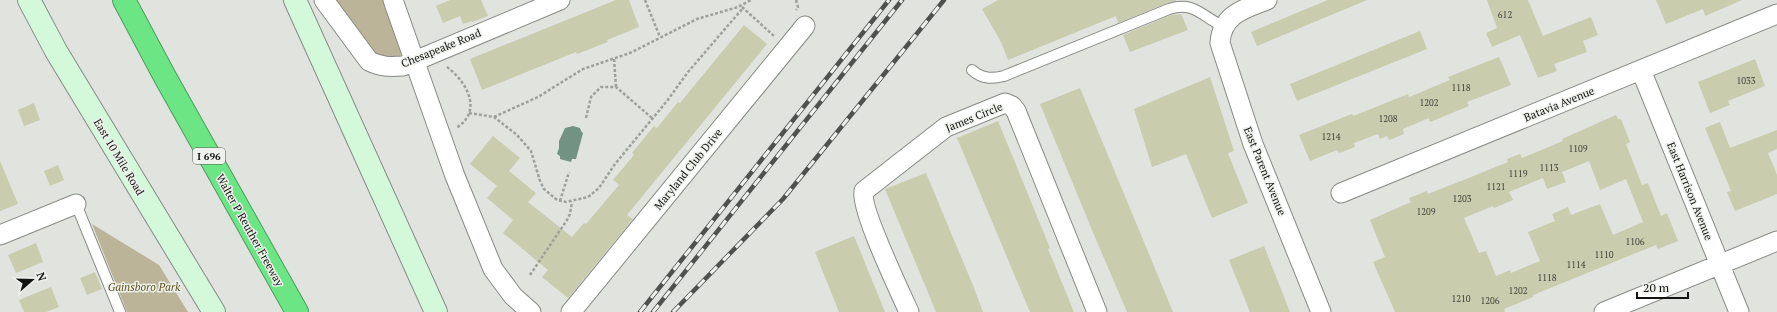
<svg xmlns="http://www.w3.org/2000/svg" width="1777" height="312" font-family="'PT Serif',serif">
  <rect width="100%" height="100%" fill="#e1e3df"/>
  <!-- green -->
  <path fill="#bcb499" d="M333,0h51l18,53 -3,4c-7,1 -15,2 -21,-1 -13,-6 -36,-43 -45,-56z
    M92,224l67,41 29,47h-61z"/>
  <!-- water -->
  <path fill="#729284" d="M573,126l7,2 1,3 2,2 -7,26h-4l-1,3 -11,-3v-3l-3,-2 2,-6v-7l6,-13z"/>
  <!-- building -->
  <path fill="#c9ccad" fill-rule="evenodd" d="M450,0h31l7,16 -16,6v-1l-9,3 -3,-8 -17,7 -7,-17z
    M616,0h13l10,27 -32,13 1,2 -31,12 -1,-2 -94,38 -12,-31z
    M998,0h178v1l-9,2 -49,20 -2,-7 -108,44 -7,-18 -19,-33z
    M1328,0h39l-110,46 -6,-14z
    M1487,0h41l15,36 48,-19 7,18 -15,6 4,11 -33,12 3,7 -19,7 -18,-43 -28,12 -6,-14 11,-5z
    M1656,0h86l-37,16 -2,-7 -37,15z
    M1181,14l7,16 -58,22 -7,-17 48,-20z
    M744,25l23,19 -140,171 6,4 -65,79 -26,-21 6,-7 -45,-37 10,-13 -26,-22 10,-12 -27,-22 23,-28 27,22 -11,13 27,22 -8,9 44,35 12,-14 2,1 33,-39 -6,-5 21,-25 -2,-2 22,-27 3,2 21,-26 2,1z
    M1420,31l7,18 -130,52 -7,-17z
    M1499,57l12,28 -44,17 2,4 -39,16 -1,-4 -26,11 1,5 -15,6 -2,-4 -7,3 -2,-5 -24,9 1,4 -16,6 -2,-3 -27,11 -11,-26 53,-21 1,2 55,-22 1,3 41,-17 -2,-3z
    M1755,59l10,27 -37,15 2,4 -20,8 -12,-31z
    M1210,77l24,74 -6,2 20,50 -36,15 -26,-64 -34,13 -18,-58z
    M1080,88l59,142 34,82h-46l-35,-82 -52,-126z
    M34,103l6,17 -16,6 -6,-16z
    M1616,115l2,4h3l9,23 -4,2 16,41 6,-2 13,33 6,-3 11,28 -20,8 -2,-4 -123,50v2l-29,12 1,3h-110l-22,-50 12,-5 -15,-37 41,-18 -2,-4 18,-7 1,3 38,-15 42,-17 -1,-3 13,-5 2,4 41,-17 -1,-2zM1589,161l11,29 26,-11 17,43 -30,13 -13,-31 -29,11 -3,-8 -16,7 3,7 -27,11 12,29 -29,12 -1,-3 -14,6 -10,-25 -7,2 -15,-35 29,-12 1,2 19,-8 -4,-8 34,-14 4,11 19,-7 -4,-10z
    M998,121l52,127 -2,1 26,63h-44l-73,-174z
    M1720,122l10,26 47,-18v19l-9,4 9,22v19l-42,17 -8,-19 4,-1 -26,-63z
    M0,161l18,43 -18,7z
    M58,165l6,15 -14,6 -6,-15z
    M926,173l46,110 11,29h-47l-51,-123z
    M854,236l31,76h-46l-24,-60z
    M36,243l7,19 -27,11 -8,-18z
    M1264,246l26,66h-40l-21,-52z
    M95,272l7,17 -15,6 -7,-17z
    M51,287l8,20 -13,5h-22l-5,-12z"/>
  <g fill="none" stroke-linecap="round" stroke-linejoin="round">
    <!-- lane casing -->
    <g stroke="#878a85" stroke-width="12">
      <path id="lane" d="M972,70c10,9 20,9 32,6l165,-67c26,-8 33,8 54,17
        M76,204l44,108"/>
    </g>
    <!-- street casing -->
    <g stroke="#878a85" stroke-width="21">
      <path id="street" d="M324,0l45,61c12,6 21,6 34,5l157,-66
        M393,0l62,176 38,93 20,27 18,16
        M1267,0c-23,9 -45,14 -47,43l33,101 68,168
        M1641,70l98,242
        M1341,193l436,-179
        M0,235l76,-31
        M571,312l234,-286
        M909,312c-9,-20 -50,-106 -45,-121l82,-64 59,-24 7,3 4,5 81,201
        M1604,312l173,-71"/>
    </g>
    <!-- secondary casing -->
    <g stroke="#878a85" stroke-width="24">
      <path id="secondary" d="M29,0l27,51 158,261
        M295,0l141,312"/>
    </g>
    <!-- highway casing -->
    <g stroke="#4d9c5d" stroke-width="24">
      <path id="highway" d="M124,0l41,77 132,235"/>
    </g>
    <!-- path -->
    <path stroke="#9ea09c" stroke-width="2.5" stroke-dasharray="3 2" stroke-linecap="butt" d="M645,0l15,37
      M796,0l2,7 -2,3
      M742,7l32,29
      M614,59l2,28
      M447,67c19,14 37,44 9,61
      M469,113l25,4 23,18 14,16 9,30 4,8 13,11 9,2 22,-5 11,-9 16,-24 52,-63 21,-29 55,-64
      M494,117l44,-20 45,-28 47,-16 67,-34 41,-12 13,-7
      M586,118l5,-21 10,-10h15l36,31
      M560,201l9,-29
      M530,275l37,-55 3,-6 2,-12"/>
    <!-- lane -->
    <use href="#lane" stroke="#fff" stroke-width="10"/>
    <!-- street -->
    <use href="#street" stroke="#fff" stroke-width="19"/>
    <!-- secondary -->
    <use href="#secondary" stroke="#d3f8da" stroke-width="22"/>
    <!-- highway -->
    <use href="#highway" stroke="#6ce685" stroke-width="22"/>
    <!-- rail casing -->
    <g stroke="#50514f" stroke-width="4.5">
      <path id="rail" d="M640,312l249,-312
        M653,312l249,-312
        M673,312l110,-113 161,-199"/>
    </g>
    <!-- rail -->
    <use href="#rail" stroke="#eef1ec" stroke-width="3" stroke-dasharray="9" stroke-linecap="butt"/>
  </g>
  <g text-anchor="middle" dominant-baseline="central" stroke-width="3" stroke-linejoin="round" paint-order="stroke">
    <!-- number labels -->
    <g font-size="9" fill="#404239">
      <text x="1505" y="15">612</text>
      <text x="1746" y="81">1033</text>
      <text x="1461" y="88">1118</text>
      <text x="1429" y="103">1202</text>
      <text x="1388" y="119">1208</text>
      <text x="1331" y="137">1214</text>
      <text x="1578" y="149">1109</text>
      <text x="1549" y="168">1113</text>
      <text x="1518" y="174">1119</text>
      <text x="1496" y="187">1121</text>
      <text x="1462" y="199">1203</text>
      <text x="1426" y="212">1209</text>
      <text x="1635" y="242">1106</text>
      <text x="1604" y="255">1110</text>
      <text x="1576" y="265">1114</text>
      <text x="1547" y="278">1118</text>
      <text x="1518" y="291">1202</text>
      <text x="1461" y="299">1210</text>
      <text x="1490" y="301">1206</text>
    </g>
    <!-- shield labels -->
    <rect fill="#eef1ec" stroke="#555653" stroke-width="1" x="193" y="148" width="32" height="16" rx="3"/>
    <g font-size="10" font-weight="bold" fill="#131412">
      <text x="209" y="156">I 696</text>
    </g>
    <!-- street labels -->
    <g font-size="11" fill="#131412" stroke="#eef1ec">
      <text transform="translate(441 48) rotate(-22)">Chesapeake Road</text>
      <text transform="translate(1559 104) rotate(-22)">Batavia Avenue</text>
      <text transform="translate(974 117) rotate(-22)">James Circle</text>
      <text transform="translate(119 157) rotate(59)">East 10 Mile Road</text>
      <text transform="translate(688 169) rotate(-51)">Maryland Club Drive</text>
      <text transform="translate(1265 171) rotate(68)">East Parent Avenue</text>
      <text transform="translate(1690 191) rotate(68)">East Harrison Avenue</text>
      <text transform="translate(250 230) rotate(61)">Walter P Reuther Freeway</text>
    </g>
    <!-- park labels -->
    <g font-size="11" font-style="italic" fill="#5f511d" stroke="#eef1ec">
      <text x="144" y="287">Gainsboro Park</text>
    </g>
  </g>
  <!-- north arrow -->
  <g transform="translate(32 280) rotate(70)" stroke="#eef1ec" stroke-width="3" paint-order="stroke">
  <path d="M0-3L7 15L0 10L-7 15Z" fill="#131412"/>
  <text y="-6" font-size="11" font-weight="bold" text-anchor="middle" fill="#131412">N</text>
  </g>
  <!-- scale -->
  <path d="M1637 292v6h51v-6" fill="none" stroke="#131412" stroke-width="2"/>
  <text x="1643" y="292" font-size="12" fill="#131412" stroke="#eef1ec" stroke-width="3" paint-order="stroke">20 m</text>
</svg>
